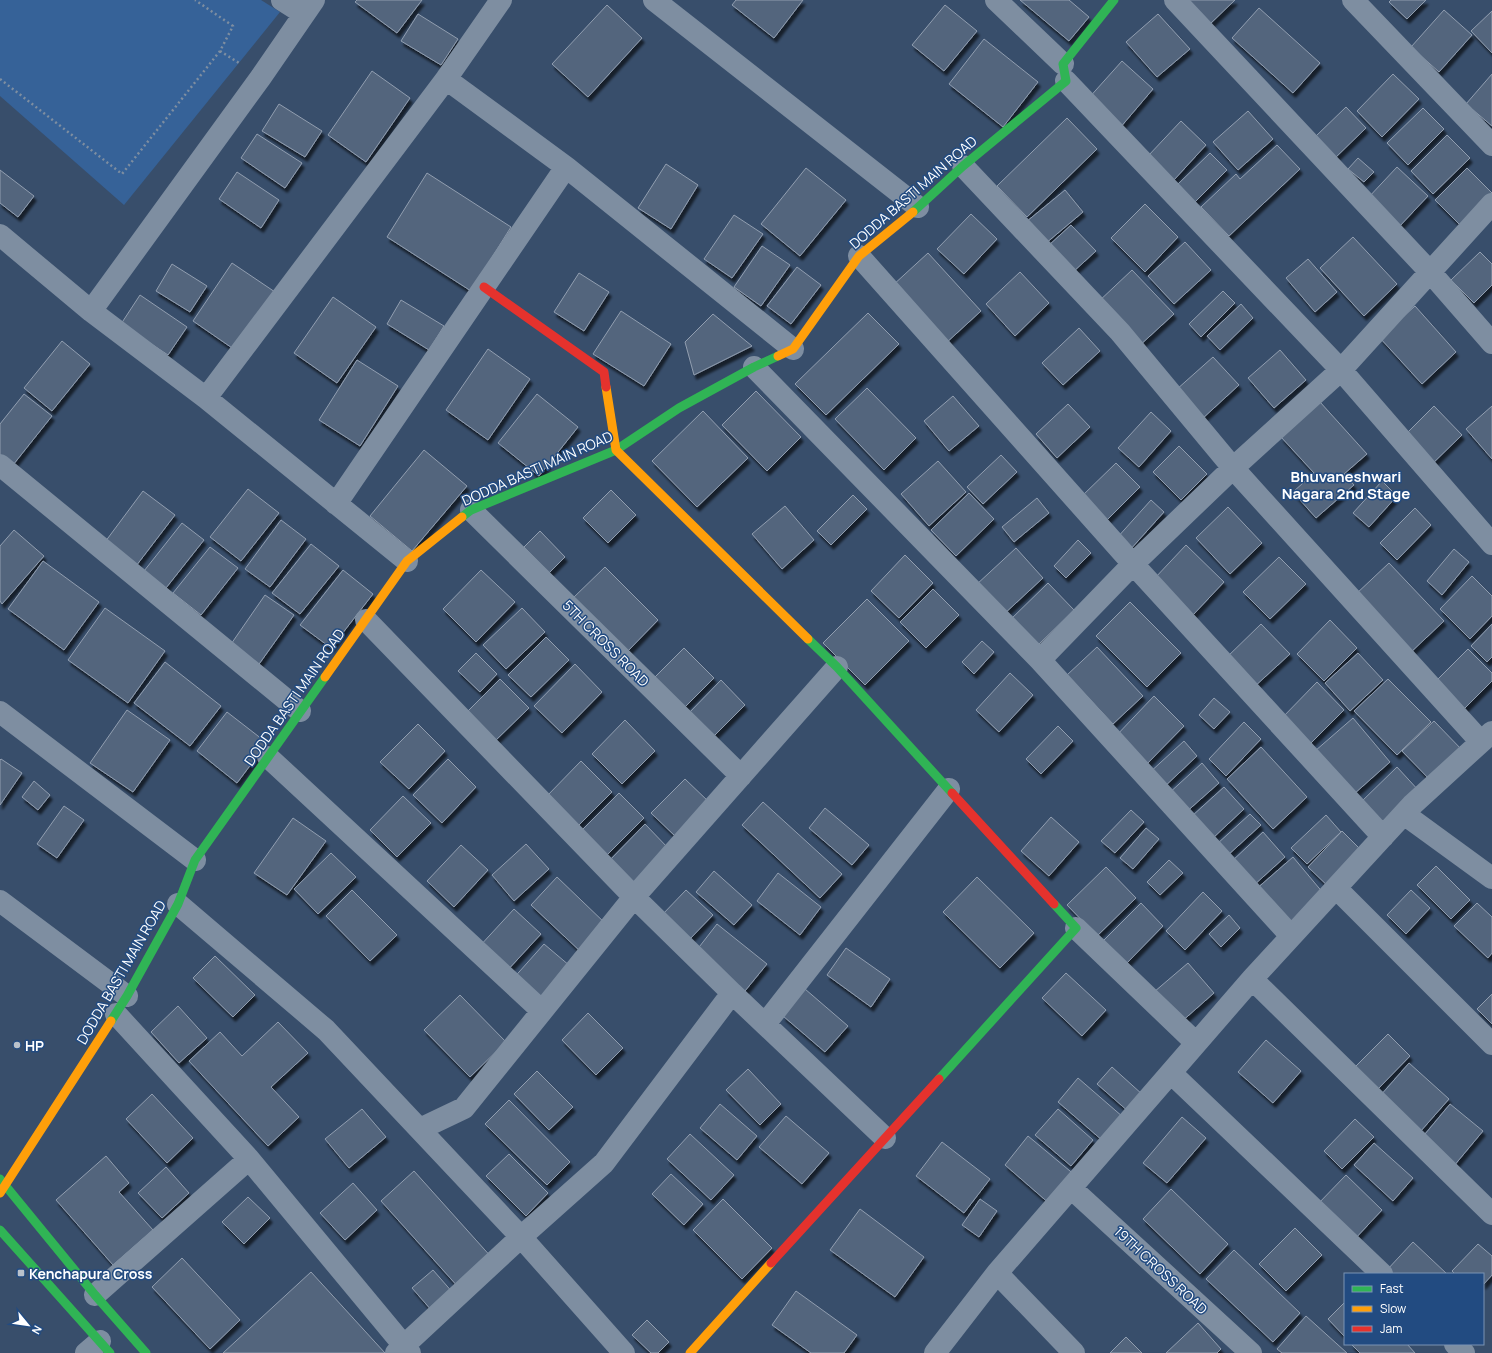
<svg xmlns="http://www.w3.org/2000/svg" width="1492" height="1353" font-family="Manrope,sans-serif">
  <defs>
    <filter id="shadow"><feDropShadow dx="2.5" dy="4.5" stdDeviation="1" flood-color="#0009"/></filter>
  </defs>
  <rect width="100%" height="100%" fill="#384e6b"/>
  <!-- green -->
  <path fill="#366298" d="M0,0h261l19,12 -156,193 -124,-109z"/>
  <!-- building -->
  <path fill="#53657d" stroke="#919eb0" filter="url(#shadow)" d="M357,0h65l-25,33 -42,-31z
    M736,0h67l-29,38 -42,-33z
    M1020,0h49l20,17 -20,24z
    M1186,0h49l-25,24z
    M1391,0h35l-19,19 -18,-17z
    M607,5l35,33 -54,59 -36,-33z
    M945,5l32,26 -33,40 -32,-26z
    M1259,8l61,55 -27,30 -61,-55z
    M1444,10l28,25 -33,37 -28,-25z
    M1492,11v42l-21,-22z
    M418,14l40,25 -17,26 -40,-24z
    M1158,14l32,35 -33,28 -31,-35z
    M984,39l54,43 -35,45 -54,-43z
    M1122,61l31,28 -34,40 -32,-29z
    M372,71l38,27 -44,64 -38,-27z
    M1393,74l26,25 -37,38 -25,-26z
    M1492,74v52l-26,-22z
    M279,104l43,27 -17,26 -43,-26z
    M1346,107l20,21 -31,30 -20,-21z
    M1423,108l21,21 -36,36 -21,-22z
    M1248,111l25,28 -35,31 -25,-28z
    M1067,118l30,31 -70,68 -30,-31z
    M1181,121l25,24 -32,35 -26,-24z
    M257,134l45,29 -17,25 -44,-30z
    M1447,135l23,23 -37,36 -22,-23z
    M1277,145l23,24 -71,67 -28,-29 35,-33 4,5z
    M1210,153l17,17 -33,33 -17,-18z
    M1358,158l16,14 -10,10 -16,-13z
    M666,164l32,21 -27,44 -33,-21z
    M1397,167l31,29 -30,32 -31,-29z
    M806,168l40,32 -46,56 -39,-32z
    M1467,168l25,25 -32,32 -25,-25z
    M0,170l34,26 -16,21 -18,-14z
    M237,172l42,28 -18,28 -42,-29z
    M427,173l84,54 -40,64 -84,-54z
    M1065,190l18,22 -38,32 -19,-22z
    M1145,204l33,33 -33,35 -34,-34z
    M971,214l26,25 -33,35 -27,-25z
    M734,215l29,19 -31,44 -28,-19z
    M1071,225l25,26 -23,21 -25,-26z
    M1353,237l44,47 -33,32 -44,-48z
    M1185,242l26,28 -37,34 -26,-28z
    M762,246l28,19 -29,41 -27,-19z
    M1480,252l12,12v21l-18,18 -23,-23z
    M928,253l53,58 -36,33 -53,-58z
    M1308,259l29,33 -22,20 -29,-34z
    M232,263l43,29 -40,58 -42,-29z
    M172,264l35,22 -17,26 -34,-21z
    M797,267l24,18 -30,39 -24,-18z
    M1132,270l42,44 -36,33 -41,-44z
    M1020,272l29,31 -34,33 -29,-32z
    M579,273l30,19 -25,39 -30,-19z
    M1223,291l12,12 -34,34 -12,-13z
    M140,295l47,32 -19,28 -47,-31z
    M333,297l43,30 -39,56 -43,-30z
    M401,300l43,26 -15,24 -42,-26z
    M1241,304l12,14 -33,32 -13,-14z
    M1415,306l41,46 -34,32 -42,-46z
    M621,311l50,33 -27,42 -51,-32z
    M868,313l31,31 -73,71 -31,-31z
    M713,314l39,32 -58,29 -9,-33z
    M1079,328l21,23 -37,34 -21,-22z
    M62,341l28,23 -38,47 -28,-23z
    M488,349l42,30 -42,61 -42,-30z
    M1280,350l26,30 -32,28 -26,-30z
    M1213,357l26,28 -37,34 -26,-29z
    M357,360l41,26 -38,60 -41,-26z
    M867,388l49,50 -32,32 -49,-51z
    M756,391l45,46 -34,34 -45,-46z
    M24,394l28,22 -39,49 -13,-10v-31z
    M537,394l41,33 -39,49 -41,-33z
    M953,396l26,30 -30,25 -25,-30z
    M1320,402l47,52 -23,20 10,11 -38,33 -23,-26 21,-19 -33,-36z
    M1068,404l22,23 -33,31 -21,-24z
    M1434,406l28,29 -33,32 -27,-29z
    M1492,406v53l-26,-30z
    M703,411l45,47 -51,49 -45,-46z
    M1151,412l20,19 -32,36 -21,-19z
    M1179,446l28,28 -26,26 -28,-28z
    M424,450l43,36 -55,65 -42,-35z
    M1001,455l16,17 -34,32 -16,-17z
    M938,461l28,31 -37,34 -28,-32z
    M1116,463l24,24 -35,35 -24,-25z
    M1382,481l15,15 -28,31 -16,-14z
    M248,489l31,24 -38,48 -31,-24z
    M611,490l25,25 -28,28 -25,-25z
    M143,491l32,24 -39,51 -31,-24z
    M969,493l25,26 -38,37 -25,-26z
    M853,495l14,14 -36,36 -14,-14z
    M1037,498l12,15 -35,29 -12,-15z
    M1151,500l13,12 -35,39 -13,-12z
    M785,506l29,34 -32,29 -30,-35z
    M1228,507l34,36 -32,31 -34,-36z
    M1415,508l16,17 -34,35 -17,-17z
    M281,520l25,19 -36,48 -25,-18z
    M182,523l22,17 -38,48 -22,-17z
    M14,530l30,26 -42,48 -2,-3v-55z
    M540,531l25,26 -16,16 -25,-26z
    M1078,540l13,13 -25,25 -12,-12z
    M311,544l28,22 -39,48 -28,-21z
    M1186,545l38,37 -31,33 -39,-36z
    M210,547l28,21 -37,47 -28,-22z
    M1016,548l27,30 -40,37 -27,-30z
    M1454,549l15,13 -27,33 -15,-14z
    M905,555l28,28 -34,35 -28,-27z
    M1279,557l27,27 -36,35 -27,-27z
    M43,561l56,41 -35,48 -56,-41z
    M1389,563l55,58 -35,33 -54,-59z
    M605,567l53,53 -32,33 -54,-54z
    M343,570l30,24 -42,54 -31,-23z
    M481,570l34,32 -39,40 -33,-33z
    M1472,576l20,20v20l-22,23 -30,-30z
    M1048,583l26,27 -40,39 -26,-27z
    M933,589l26,26 -33,33 -26,-26z
    M265,595l29,20 -37,52 -28,-20z
    M867,599l42,42 -44,44 -42,-42z
    M1130,602l51,51 -34,34 -51,-51z
    M105,608l60,43 -37,52 -60,-43z
    M522,608l23,24 -39,37 -23,-24z
    M1330,620l27,28 -33,33 -27,-27z
    M1261,624l29,30 -37,34 -28,-29z
    M1492,624v33l-5,5 -16,-16z
    M546,637l23,23 -38,37 -23,-22z
    M982,641l12,11 -20,22 -12,-12z
    M1097,647l46,49 -30,28 -46,-49z
    M684,648l30,30 -33,33 -30,-30z
    M1468,649l24,24v8l-30,30 -28,-28z
    M476,653l21,21 -17,18 -22,-21z
    M1358,653l25,27 -33,31 -25,-28z
    M165,662l56,44 -31,40 -56,-43z
    M575,664l27,28 -40,41 -28,-27z
    M1010,673l23,22 -34,37 -23,-22z
    M500,679l29,29 -33,32 -29,-28z
    M1388,679l43,43 -34,33 -43,-44z
    M721,680l24,25 -33,33 -24,-24z
    M1317,682l27,28 -37,37 -27,-27z
    M1154,696l30,30 -40,41 -30,-29z
    M1214,698l16,14 -16,17 -15,-14z
    M127,710l43,30 -37,52 -43,-29z
    M227,712l40,31 -30,40 -40,-32z
    M1353,718l37,44 -36,32 -39,-43z
    M625,720l30,31 -33,33 -30,-30z
    M1434,721l30,31 -32,30 -30,-31z
    M1244,722l17,17 -35,37 -17,-17z
    M418,724l27,27 -36,38 -29,-27z
    M1058,726l15,15 -32,33 -15,-15z
    M1184,741l13,15 -35,33 -14,-15z
    M1261,747l46,50 -34,32 -46,-50z
    M1,759l21,14 -22,32v-45z
    M448,759l28,28 -34,36 -29,-28z
    M581,761l31,31 -36,36 -30,-31z
    M1202,763l17,20 -35,31 -17,-19z
    M1397,767l23,25 -36,35 -24,-24z
    M685,779l24,23 -34,34 -24,-23z
    M34,781l16,14 -12,15 -16,-13z
    M1224,787l20,22 -31,29 -21,-22z
    M619,793l25,25 -37,37 -25,-25z
    M403,796l28,27 -34,34 -27,-27z
    M763,802l79,72 -22,24 -78,-73z
    M64,806l20,14 -27,38 -20,-14z
    M825,808l44,37 -17,20 -43,-37z
    M1131,810l13,12 -29,31 -14,-12z
    M1250,814l11,11 -34,31 -10,-12z
    M1326,815l15,17 -34,32 -16,-16z
    M1051,817l28,25 -30,34 -28,-25z
    M293,818l33,23 -39,54 -33,-22z
    M645,824l24,25 -35,37 -25,-25z
    M1146,828l13,11 -26,30 -13,-11z
    M1342,831l23,23 -34,35 -23,-22z
    M1263,832l22,25 -32,29 -22,-24z
    M526,844l23,25 -35,32 -22,-26z
    M461,845l27,25 -34,37 -27,-26z
    M331,853l25,24 -38,37 -24,-25z
    M1293,857l31,37 -33,40 -37,-43z
    M1169,860l14,13 -23,22 -13,-13z
    M1436,866l34,34 -19,19 -34,-34z
    M1106,867l30,31 -39,38 -30,-31z
    M714,871l38,34 -18,20 -38,-33z
    M778,873l43,34 -21,28 -43,-34z
    M557,877l50,48 -26,27 -50,-47z
    M977,877l57,56 -34,35 -57,-56z
    M352,890l45,45 -27,26 -44,-45z
    M686,890l27,25 -25,26 -27,-25z
    M1411,890l19,18 -24,26 -19,-19z
    M1203,892l19,19 -37,39 -19,-19z
    M1141,903l22,23 -37,38 -23,-23z
    M1477,903l15,14v36l-4,5 -34,-32z
    M514,909l27,25 -36,39 -27,-25z
    M1229,915l11,13 -19,19 -12,-13z
    M717,924l50,40 -22,27 -49,-40z
    M544,944l26,22 -33,38 -26,-23z
    M846,948l44,31 -19,28 -44,-32z
    M215,956l40,39 -22,22 -40,-39z
    M1188,963l26,30 -34,30 -26,-31z
    M1066,973l40,37 -24,26 -40,-38z
    M805,989l43,37 -23,26 -42,-36z
    M1492,994v30l-15,-15z
    M460,995l46,47 -36,35 -46,-47z
    M178,1006l29,32 -28,25 -28,-31z
    M588,1013l35,35 -27,27 -34,-35z
    M278,1022l30,31 -37,34 28,30 -31,29 -79,-85 31,-29 22,24z
    M1388,1034l22,22 -32,33 -23,-22z
    M1266,1040l35,31 -28,32 -35,-31z
    M1409,1063l40,36 -29,33 -40,-36z
    M1112,1067l31,28 -14,17 -32,-28z
    M748,1069l33,35 -21,21 -34,-35z
    M537,1071l36,36 -24,23 -35,-36z
    M1078,1078l45,39 -20,24 -45,-39z
    M152,1094l41,44 -26,25 -41,-44z
    M509,1100l61,62 -23,23 -62,-61z
    M720,1104l37,32 -20,24 -37,-32z
    M1450,1104l33,27 -30,36 -33,-27z
    M362,1109l24,28 -37,31 -24,-29z
    M1058,1109l35,31 -22,26 -36,-31z
    M786,1116l43,37 -27,31 -43,-37z
    M1182,1117l24,21 -39,45 -24,-20z
    M1355,1119l19,18 -32,32 -18,-18z
    M690,1134l44,41 -23,25 -44,-41z
    M1028,1136l48,40 -25,29 -46,-40z
    M942,1142l48,37 -26,34 -48,-37z
    M1374,1143l39,35 -20,23 -39,-36z
    M509,1154l39,39 -22,23 -40,-40z
    M106,1156l23,27 -10,9 34,38 -40,35 -57,-65z
    M166,1167l23,26 -27,25 -24,-25z
    M414,1171l79,88 -33,30 -79,-88z
    M671,1174l32,30 -19,21 -32,-31z
    M1346,1175l36,35 -29,31 -37,-35z
    M353,1183l24,27 -32,30 -25,-27z
    M1171,1189l57,55 -28,30 -57,-55z
    M248,1197l22,21 -26,26 -22,-22z
    M723,1199l49,49 -30,31 -49,-49z
    M980,1199l17,12 -18,26 -17,-12z
    M860,1209l64,48 -29,40 -65,-47z
    M1295,1228l27,27 -36,36 -27,-27z
    M1413,1242l34,32h-58l-3,-3z
    M1478,1244l14,12v19l-9,10v-11h-28l-3,-3z
    M1234,1250l66,63 -27,29 -67,-63z
    M182,1258l58,62 -30,29 -58,-62z
    M433,1270l21,24 -21,18 -21,-24z
    M311,1272l74,81h-162z
    M796,1291l61,44 -13,18h-33l-39,-28z
    M1345,1302v35l-17,-18z
    M1306,1316l41,37h-65l-5,-4z
    M647,1320l22,22 -11,11h-7l-19,-18z
    M1198,1323l23,26 -4,4h-51z
    M1126,1337l16,16h-32z
    M1351,1344h56l8,9h-55z"/>
  <g fill="none" stroke-linecap="round" stroke-linejoin="round">
    <!-- path -->
    <path stroke="#7e8ea1" stroke-width="2.5" stroke-dasharray="2 3" stroke-linecap="butt" d="M220,51l19,12
      M0,79l122,95 98,-123 13,-25 -38,-26"/>
    <!-- street -->
    <path stroke="#7e8ea1" stroke-width="22" d="M282,0l22,14
      M654,0l264,207
      M996,0l67,64
      M1175,0l256,273 61,70
      M1353,0l139,145
      M446,79l120,88 227,182
      M1066,81l275,289 151,174
      M963,166l157,166 113,136 248,274
      M0,235l91,76 115,87 201,163
      M859,256l274,308 250,273
      M91,311l170,-234 53,-77
      M754,367l286,293 251,276
      M206,398l240,-319 55,-79
      M0,465l300,246
      M336,504l230,-337
      M471,510l270,266
      M366,620l268,277 98,96 -128,170 -83,74 -125,116
      M1040,660l93,-96 100,-96 108,-98 151,-166
      M0,712l195,148
      M268,757l274,254
      M1404,814l88,64
      M1336,888l156,156
      M0,901l127,95
      M178,904l148,126 195,207 103,116
      M1076,928l120,115
      M1252,979l240,235
      M732,993l153,145
      M116,1014l133,145 161,194
      M765,1024l184,-235
      M1171,1073l211,201
      M420,1129l44,-21 170,-211 203,-230
      M1071,1188l180,165
      M997,1273l77,80
      M95,1295l154,-136
      M1455,1344l9,9
      M86,1353l14,-12
      M935,1353l62,-80 255,-294 160,-174 80,-73"/>
    <!-- fast -->
    <path stroke="#30b455" stroke-width="9" d="M913,212l50,-46 103,-85 -3,-17 51,-64
      M462,517l9,-7 145,-60 63,-42 75,-41 24,-11
      M808,639l29,28 115,126
      M111,1021l16,-25 51,-92 17,-44 130,-183
      M939,1079l137,-151 -22,-24
      M0,1179l95,116 51,58
      M0,1230l110,123"/>
    <!-- slow -->
    <path stroke="#ff9f0a" stroke-width="9" d="M778,356l15,-7 66,-93 54,-44
      M606,387l10,63 192,189
      M325,677l82,-116 55,-44
      M0,1193l111,-172
      M690,1353l81,-90"/>
    <!-- jam -->
    <path stroke="#e5322d" stroke-width="9" d="M484,287l120,85 2,15
      M952,793l102,111
      M771,1263l168,-184"/>
  </g>
  <!-- markers -->
  <g fill="#b9c1cb" stroke="#224b81" stroke-width="1.5">
    <circle cx="17" cy="1045" r="4"/>
    <rect x="17" y="1269" width="8" height="8" rx="2"/>
  </g>
  <g text-anchor="middle" dominant-baseline="central" stroke-width="3" stroke-linejoin="round" paint-order="stroke">
    <!-- street labels -->
    <g font-size="14" fill="#fff" stroke="#224b81">
      <text transform="translate(913 192) rotate(-41)">DODDA BASTI MAIN ROAD</text>
      <text transform="translate(537 468) rotate(-24)">DODDA BASTI MAIN ROAD</text>
      <text transform="translate(606 643) rotate(45)">5TH CROSS ROAD</text>
      <text transform="translate(294 697) rotate(-55)">DODDA BASTI MAIN ROAD</text>
      <text transform="translate(121 972) rotate(-60)">DODDA BASTI MAIN ROAD</text>
      <text transform="translate(1161 1270) rotate(43)">19TH CROSS ROAD</text>
    </g>
    <!-- poi labels -->
    <g font-size="14" font-weight="bold" fill="#fff" stroke="#224b81" text-anchor="start">
      <text x="25" y="1045">HP</text>
      <text x="29" y="1273">Kenchapura Cross</text>
    </g>
    <!-- neighbourhood labels -->
    <g font-size="15" font-weight="bold" fill="#fff" stroke="#224b81">
      <text x="1346" y="476">Bhuvaneshwari<tspan x="1346" dy="17">Nagara 2nd Stage</tspan></text>
    </g>
  </g>
  <!-- legend -->
  <rect x="1344" y="1273" width="140" height="72" fill="#224b81" stroke="#7a93b3"/>
  <rect x="1352" y="1286" width="20" height="6" fill="#30b455" stroke="#7a93b3"/>
  <text x="1380" y="1293" font-size="12" fill="#ffffff">Fast</text>
  <rect x="1352" y="1306" width="20" height="6" fill="#ff9f0a" stroke="#7a93b3"/>
  <text x="1380" y="1313" font-size="12" fill="#ffffff">Slow</text>
  <rect x="1352" y="1326" width="20" height="6" fill="#e5322d" stroke="#7a93b3"/>
  <text x="1380" y="1333" font-size="12" fill="#ffffff">Jam</text>
  <!-- north arrow -->
  <g transform="translate(28 1325) rotate(119)" stroke="#224b81" stroke-width="3" paint-order="stroke">
  <path d="M0-3L7 15L0 10L-7 15Z" fill="#ffffff"/>
  <text y="-6" font-size="11" font-weight="bold" text-anchor="middle" fill="#ffffff">N</text>
  </g>
</svg>
